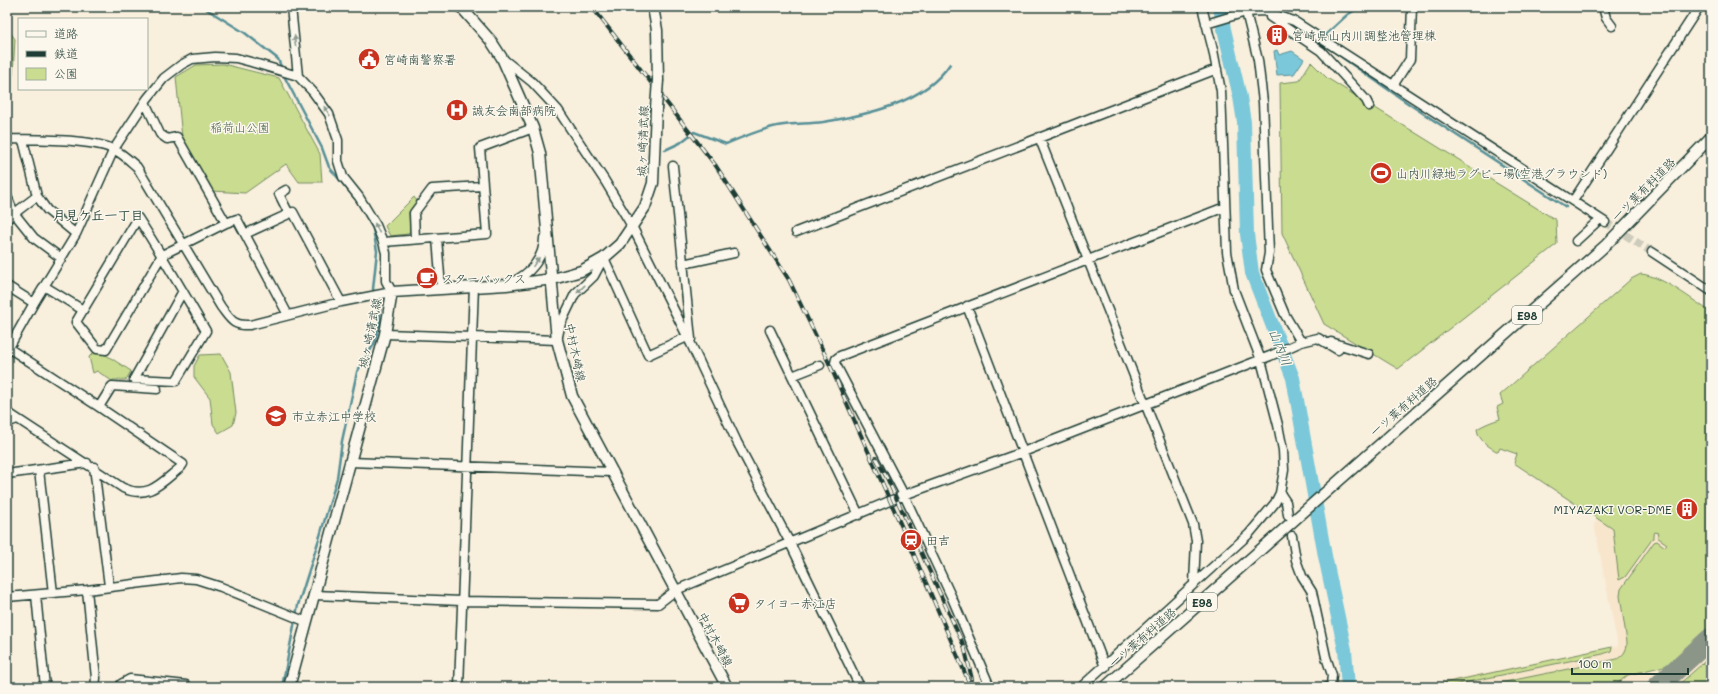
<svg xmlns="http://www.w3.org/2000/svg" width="1718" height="694" font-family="Mali,'Klee One',sans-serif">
  <rect width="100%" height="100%" fill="#f9efdd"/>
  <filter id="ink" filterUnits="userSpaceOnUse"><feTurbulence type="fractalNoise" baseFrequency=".025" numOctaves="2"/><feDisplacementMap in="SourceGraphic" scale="8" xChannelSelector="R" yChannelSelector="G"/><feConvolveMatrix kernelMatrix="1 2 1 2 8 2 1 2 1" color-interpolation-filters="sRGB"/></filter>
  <g filter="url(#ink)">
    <!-- built -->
    <path fill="#f7e6cc" d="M1711,378v309h-296l203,-41 -24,-122z"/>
    <!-- green -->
    <path fill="#c9dc90" stroke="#748c62" d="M7,28l8,11 -2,36 -6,4z
      M1311,62l16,16 229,142 1,24 -159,125 -74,-45 -42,-91 -2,-150 19,-2z
      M223,64l56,14 41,76 2,28h-23l-13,-18 -41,29 -33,-2 -30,-53 -6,-61 20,-12z
      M414,197l3,4 -8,11 1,20 -2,2 -18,2 -5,-10z
      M1641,274c22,2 51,26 70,38v316l-38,34 -9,4 -36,9 -15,12h-133l137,-28c7,-4 10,-9 10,-17l-7,-46 1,-7 33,-47 3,-1 8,6 2,-3 -10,-7 2,-4 -4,-1 -2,3v3l-28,39 -6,3 -6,-51 -99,-66 3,-9 -17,-6 -2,4c-9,-5 -20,-12 -21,-23 6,-4 16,-8 23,-10l-3,-12 6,-3 -3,-9 131,-116z
      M94,352l12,3 25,16 -5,9h-13l-1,1 -15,-10 -4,2 -4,-16z
      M221,354l10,18 5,41 -3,12 -14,8 -6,-9 -3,-26 -16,-21v-11l6,-11z
      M1612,647l-1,4 -8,3 -159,33h-19z
      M1711,656v31h-35z"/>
    <!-- water -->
    <path fill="#7ac8d9" stroke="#569097" d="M1277,50l2,5 13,-4 12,8 -10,15 -17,1 -3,-24z"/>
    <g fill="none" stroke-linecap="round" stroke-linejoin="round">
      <!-- stream -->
      <path stroke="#569097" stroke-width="2.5" d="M203,7l42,26 33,26 4,10
        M1322,38l25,-23 13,-8
        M1327,47l85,59 154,101
        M665,150l15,-7 14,-11 32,12c17,-7 33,-14 51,-18 15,-3 31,-2 46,-4 44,-7 101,-19 127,-58
        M282,687l16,-82 22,-69 17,-58 5,-37 15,-69 17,-28 6,-23v-16l-7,-16 4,-38 -4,-22 -16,-28 -28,-34 -7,-19 -39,-74"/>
      <!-- river -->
      <path stroke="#7ac8d9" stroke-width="14" d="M1220,7l4,22 16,68 4,25 3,112 5,39 41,105 32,178 20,94 3,37"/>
      <!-- taxiway -->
      <path stroke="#8c9688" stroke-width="21" d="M1657,687l54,-49"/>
      <!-- minor-tunnel -->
      <path stroke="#cdcbbb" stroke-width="8" stroke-dasharray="8 4" stroke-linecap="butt" d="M1605,222l47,30"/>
      <!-- minor casing -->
      <g stroke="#1f3d34" stroke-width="11">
        <path id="minor" d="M291,7l7,69
          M1603,7l3,11 6,8
          M1245,8l13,52 5,42 6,151 -3,17 19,45 16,27
          M1271,13l-1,4 51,34 45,49 3,6
          M1206,24l40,-12 18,-1 30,10 311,201
          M503,59l29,23 26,28 47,71 28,47 58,116 46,98 53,101 70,144
          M1394,84l16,-25 2,-52
          M145,102l15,32 7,5 10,-2 49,86 11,-4 51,96
          M1039,137l154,387 3,17 -2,42
          M7,139c27,1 86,-1 108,11 8,4 15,11 22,17l84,140c10,13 12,19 29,18l91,-23 51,-10 -6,-11v-28l-3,-11 -7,-17 -17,-28 -16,-20 -5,-16v-21l-9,-26 -16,-22 -15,-16 -47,-14 -15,-4 -21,-1 -23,2 -11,6 -17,13 -17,21 -33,50 -38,85 -42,69 -27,48
          M23,140l14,56 10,14 29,24
          M673,166l18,173
          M286,190l-7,4 10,20
          M7,196l7,17 20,25 27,20
          M1573,201l126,-194
          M7,219l30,-23
          M796,232l421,-163
          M245,234l48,-22 48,90
          M437,238l4,50
          M415,239l-1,-26 18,-24 50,-3
          M1576,241l24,-22
          M383,242l104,-8 -7,-86 53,-20
          M1652,252l59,39
          M604,258l44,97 39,-18
          M683,264l51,-11
          M512,282c18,-8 32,-24 32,-44
          M7,286l27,17
          M44,286l39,24
          M183,291l-49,88 42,2 30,-50c-22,-38 -44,-76 -68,-113l-62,104 21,27 9,1 56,-95 64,-32
          M967,306l138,361
          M770,330l89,185
          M385,334l172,6 4,-17 14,-29 19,-18 9,-17
          M1331,342l38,12
          M7,347l92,60 84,57 -2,3c-19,15 -32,33 -58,21l-116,-76
          M792,376l28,-11
          M99,407l13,-21 45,3
          M7,423l10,-4
          M350,462l261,10
          M94,467l15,119
          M39,470l14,123
          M7,474l80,-11
          M1280,493l6,9 2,13
          M1292,536l4,24 6,16 10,16 14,65 6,18 -1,10 -4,2
          M87,590l9,88 -1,9
          M36,595l9,92
          M314,595l147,6 197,3 18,-14 228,-95 119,-43 247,-96 31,-14 17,-4 20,12
          M7,597l80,-7 94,-12 15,1 25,8 86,35
          M121,687v-3l9,-5 56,6 2,2
          M459,687l15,-401
          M990,687l-38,-89 -48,-103 -69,-132 1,-4 4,-3 385,-149
          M1081,687l168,-153 26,-31 5,-10 4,-23 -1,-20 -5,-25 -17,-65 -27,-70 -7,-38 -6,-161 -8,-41 -11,-43"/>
      </g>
      <!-- major casing -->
      <g stroke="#1f3d34" stroke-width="13">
        <path id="major" d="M461,7l30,34 11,17 31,70 7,25 17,187 15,56 155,291
          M653,7l4,23 1,50
          M289,687l96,-353 7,-42 114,-7 47,-6 28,-8 23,-13 16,-14 25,-37 8,-24 3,-75
          M1105,687l501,-442 105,-108"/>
      </g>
      <!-- minor -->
      <use href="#minor" stroke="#fbf7ec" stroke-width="8"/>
      <!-- major -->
      <use href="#major" stroke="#fbf7ec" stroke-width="10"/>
      <!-- rail casing -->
      <g stroke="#1f3d34" stroke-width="4">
        <path id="rail" d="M592,7l124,159 73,114 39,81 80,180 63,146
          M876,458l11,20 77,168 8,33"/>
      </g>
      <!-- rail -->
      <use href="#rail" stroke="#fbf7ec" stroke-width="2.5" stroke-dasharray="8" stroke-linecap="butt"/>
      <!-- major-bridge casing -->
      <g stroke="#1f3d34" stroke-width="13" stroke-linecap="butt">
        <path id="major-bridge" d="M656,108l2,-28"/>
      </g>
      <!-- major-bridge -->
      <use href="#major-bridge" stroke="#fbf7ec" stroke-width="10"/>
    </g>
    <!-- one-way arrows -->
    <defs><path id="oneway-solid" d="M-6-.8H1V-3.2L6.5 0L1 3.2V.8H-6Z"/></defs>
    <g fill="#8d9a90">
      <use href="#oneway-solid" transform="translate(295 41) rotate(-96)"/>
      <use href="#oneway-solid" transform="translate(327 111) rotate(-122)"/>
      <use href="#oneway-solid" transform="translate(377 228) rotate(-116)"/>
      <use href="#oneway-solid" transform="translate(536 262) rotate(-54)"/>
      <use href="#oneway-solid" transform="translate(581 289) rotate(136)"/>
    </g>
  </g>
  <!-- icons -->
  <defs>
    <g id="building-disc" transform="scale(1.15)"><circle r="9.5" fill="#c8321e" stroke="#fbf7ec"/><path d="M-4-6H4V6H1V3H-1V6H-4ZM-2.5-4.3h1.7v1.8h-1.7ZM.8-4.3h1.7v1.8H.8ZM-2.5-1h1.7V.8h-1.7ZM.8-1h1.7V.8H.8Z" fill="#fff"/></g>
    <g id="civic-disc" transform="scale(1.15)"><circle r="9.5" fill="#c8321e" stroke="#fbf7ec"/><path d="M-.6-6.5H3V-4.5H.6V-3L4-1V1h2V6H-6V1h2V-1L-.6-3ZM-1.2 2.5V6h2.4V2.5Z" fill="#fff"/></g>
    <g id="hospital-disc" transform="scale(1.15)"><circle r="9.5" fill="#c8321e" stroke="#fbf7ec"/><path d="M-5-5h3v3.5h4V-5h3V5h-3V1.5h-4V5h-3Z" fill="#fff"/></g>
    <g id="stadium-disc" transform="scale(1.15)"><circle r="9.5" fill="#c8321e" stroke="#fbf7ec"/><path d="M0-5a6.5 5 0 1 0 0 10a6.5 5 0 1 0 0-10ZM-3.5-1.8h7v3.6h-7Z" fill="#fff"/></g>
    <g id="cafe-disc" transform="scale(1.15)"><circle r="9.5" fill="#c8321e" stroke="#fbf7ec"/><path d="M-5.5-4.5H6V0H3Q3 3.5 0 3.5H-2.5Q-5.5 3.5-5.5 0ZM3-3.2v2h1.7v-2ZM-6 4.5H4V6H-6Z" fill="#fff"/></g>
    <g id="school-disc" transform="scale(1.15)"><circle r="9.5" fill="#c8321e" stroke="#fbf7ec"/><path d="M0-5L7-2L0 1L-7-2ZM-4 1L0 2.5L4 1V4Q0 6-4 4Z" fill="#fff"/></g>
    <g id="station-disc" transform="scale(1.15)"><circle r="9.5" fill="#c8321e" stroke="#fbf7ec"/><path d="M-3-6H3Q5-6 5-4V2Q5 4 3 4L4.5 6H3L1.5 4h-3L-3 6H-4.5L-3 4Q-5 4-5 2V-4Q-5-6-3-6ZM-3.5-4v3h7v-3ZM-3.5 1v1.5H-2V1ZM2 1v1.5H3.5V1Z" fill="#fff"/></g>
    <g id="supermarket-disc" transform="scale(1.15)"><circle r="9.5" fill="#c8321e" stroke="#fbf7ec"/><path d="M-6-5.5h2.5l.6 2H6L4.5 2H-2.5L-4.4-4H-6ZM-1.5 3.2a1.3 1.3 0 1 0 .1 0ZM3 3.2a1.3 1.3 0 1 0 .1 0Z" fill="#fff"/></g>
  </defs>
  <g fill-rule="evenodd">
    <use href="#building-disc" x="1277" y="35"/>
    <use href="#civic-disc" x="369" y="59"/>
    <use href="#hospital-disc" x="457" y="110"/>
    <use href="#stadium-disc" x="1381" y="173"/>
    <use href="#cafe-disc" x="427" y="278"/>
    <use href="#school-disc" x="276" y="416"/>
    <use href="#building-disc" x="1687" y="509"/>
    <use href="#station-disc" x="911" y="540"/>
    <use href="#supermarket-disc" x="739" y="603"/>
  </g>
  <g text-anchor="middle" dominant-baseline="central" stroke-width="3" stroke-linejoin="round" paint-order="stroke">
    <!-- shield labels -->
    <g fill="#fbf7ec" stroke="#61756b" stroke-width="1">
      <rect x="1512" y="306" width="30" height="18" rx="3"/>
      <rect x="1187" y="593" width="30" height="18" rx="3"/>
    </g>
    <g font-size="11" font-weight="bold" fill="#1f3d34">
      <text x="1527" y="315">E98</text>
      <text x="1202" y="602">E98</text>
    </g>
    <!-- poi labels -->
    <g font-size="12" fill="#1f3d34" stroke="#fbf7ec" text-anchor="start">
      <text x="1292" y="35">宮崎県山内川調整池管理棟</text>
      <text x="384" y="59">宮崎南警察署</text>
      <text x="472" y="110">誠友会南部病院</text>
      <text x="1396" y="173">山内川緑地ラグビー場(空港グラウンド)</text>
      <text x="442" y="278">スターバックス</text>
      <text x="292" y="416">市立赤江中学校</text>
      <text x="1672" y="509" text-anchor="end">MIYAZAKI VOR-DME</text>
      <text x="926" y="540">田吉</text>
      <text x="754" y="603">タイヨー赤江店</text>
    </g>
    <!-- park labels -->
    <g font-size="12" fill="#415d46" stroke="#fbf7ec">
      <text x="240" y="127">稲荷山公園</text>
    </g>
    <!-- street labels -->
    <g font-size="12" fill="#1f3d34" stroke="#fbf7ec">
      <text transform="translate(642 141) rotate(-88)">城ヶ崎清武線</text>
      <text transform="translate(1643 189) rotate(-45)">一ツ葉有料道路</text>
      <text transform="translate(369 333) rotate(-78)">城ヶ崎清武線</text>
      <text transform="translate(576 352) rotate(78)">中村木崎線</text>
      <text transform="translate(1403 406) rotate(-41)">一ツ葉有料道路</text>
      <text transform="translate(1142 637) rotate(-41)">一ツ葉有料道路</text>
      <text transform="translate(716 639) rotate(62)">中村木崎線</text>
    </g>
    <!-- neighbourhood labels -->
    <g font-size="13" font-weight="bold" fill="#1f3d34" stroke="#fbf7ec">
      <text x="98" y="214">月見ケ丘一丁目</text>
    </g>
    <!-- water labels -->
    <g font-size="13" font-style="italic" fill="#36605d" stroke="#fbf7ec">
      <text transform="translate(1281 347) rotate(68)">山内川</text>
    </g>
  </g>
  <!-- margin -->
  <rect width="1718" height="694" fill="none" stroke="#fbf7ec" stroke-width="24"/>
  <rect x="12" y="12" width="1694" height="670" fill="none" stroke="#1f3d34" stroke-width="1.5" filter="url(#ink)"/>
  <!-- legend -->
  <rect x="18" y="18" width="130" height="72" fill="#fbf7ec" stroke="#a3ada2"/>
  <rect x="26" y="31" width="20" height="6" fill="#fbf7ec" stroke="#a3ada2"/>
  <text x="54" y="38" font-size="12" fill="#1f3d34">道路</text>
  <rect x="26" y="51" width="20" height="6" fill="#1f3d34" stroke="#a3ada2"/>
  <text x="54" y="58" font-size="12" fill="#1f3d34">鉄道</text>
  <rect x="26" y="68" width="20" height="12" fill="#c9dc90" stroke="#a3ada2"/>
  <text x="54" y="78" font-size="12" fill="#1f3d34">公園</text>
  <!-- scale -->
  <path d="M1572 668v6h116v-6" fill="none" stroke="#1f3d34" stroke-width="2"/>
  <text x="1578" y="668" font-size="12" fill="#1f3d34" stroke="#fbf7ec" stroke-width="3" paint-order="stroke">100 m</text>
</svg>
